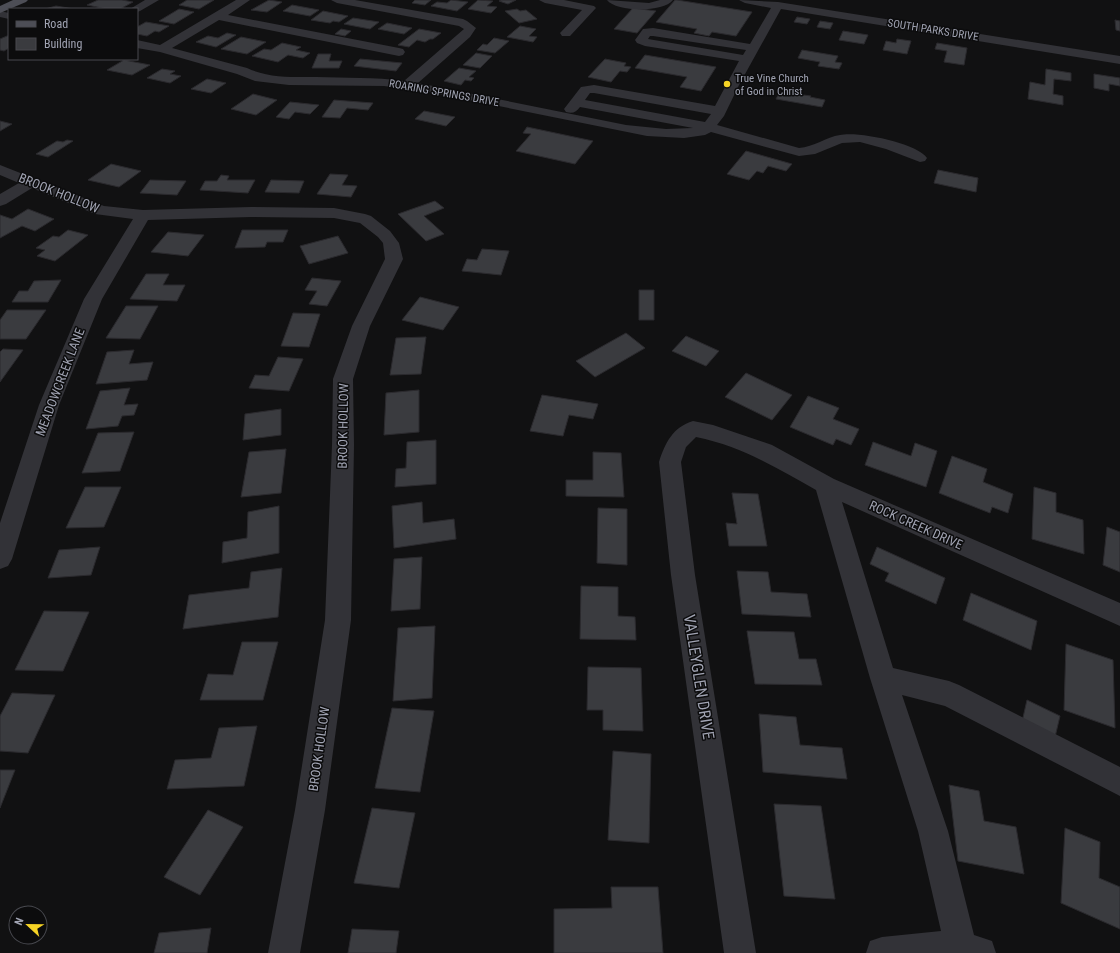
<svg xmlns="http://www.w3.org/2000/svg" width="1120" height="953" font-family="'Roboto Condensed',sans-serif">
  <rect width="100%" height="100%" fill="#111112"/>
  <!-- building -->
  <path fill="#3a3b3f" stroke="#2b2a2e" d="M98,0h24l11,2 -13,7h-13l-20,-4z
    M187,0h27l-15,9 -20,-4z
    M269,0l13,2 -15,10 -16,-2z
    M415,0h16l-6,5 -13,-2z
    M451,0l17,2 -11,9 -26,-5 6,-4 10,1z
    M478,0l15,1 -6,5 10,1 -6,6 -23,-4z
    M501,0h15l-8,4 -9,-3z
    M675,0h2l75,12 -16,24 -24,-4 -3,4 -15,-3 3,-4 -41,-7z
    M292,5l27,5 -9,6 -27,-5z
    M56,6l18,3h-29z
    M633,8l23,3 -19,22 -23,-4z
    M179,9l15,3 -20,12 -15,-3z
    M517,9l3,2 6,-1 11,9 -18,4 -14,-12z
    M323,11l25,5 -9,6 -6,-1 -3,2 -19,-3z
    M797,17l13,2 -3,5 -13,-2z
    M353,18l26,4 -9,7 -26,-5z
    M1115,20l5,1v10l-4,-1z
    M820,21l13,2 -3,6 -13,-2z
    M146,22l23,4 -10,6 -4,-1 -8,5 -10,-2v-7z
    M387,23l25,5 -8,6 -26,-5z
    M520,26l16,3 -7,7 8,1 -4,5 -26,-5z
    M341,29l10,2 -6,5 -10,-2z
    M419,29l22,4 -8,6h-3l-5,3 -8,-2 -8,7 -11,-2z
    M843,31l25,4 -4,9 -25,-4z
    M227,33l9,2 -20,12 -20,-5 12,-6 10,2z
    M7,36h2v12l-5,3 -4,-1v-11z
    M241,37l25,5 -19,12 -26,-5z
    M494,38l15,3 -14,12 -18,-3 6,-6 4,1z
    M897,39l14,2 -4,13 -24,-4 3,-9 10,2z
    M282,43l19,4 -5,3 14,3 -7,5 -15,-3 -10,7 -26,-6 12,-7 7,1z
    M937,43l30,5 -3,17 -20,-3 3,-11 -12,-2z
    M802,50l36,6 -3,6 7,1 -3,6 -21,-3 2,-4 -22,-4z
    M476,53l16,3 -12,12 -17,-3z
    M318,54h13l-2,7h13l-3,7h-27z
    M645,55l71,12 -15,24 -21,-4 7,-10 -52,-9z
    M360,59l42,4 -6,8 -42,-5z
    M605,59l21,4 -2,3 7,1 -4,5 -7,-1 -9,11 -23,-5z
    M124,60l26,5 -18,10 -25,-5z
    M459,68l17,3 -7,6 5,1 -3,3 -6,-1 -4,5 -17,-4z
    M162,69l13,2 -5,3 11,2 -11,7 -23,-5z
    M1046,69l25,4v8l-17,-2 -1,15 10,2v9l-35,-6 2,-17 15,3z
    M1094,74l26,4v8l-11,-2v7l-15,-3z
    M207,79l19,4 -15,10 -20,-4z
    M780,92l31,4 -1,1 15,3 -3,7 -46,-8z
    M253,94l24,6 -21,15 -25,-6z
    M334,100l39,3 -5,7 -21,-2 -7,10 -18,-1z
    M290,102l29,3 -9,9 -15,-2 -6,7 -13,-2z
    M424,111l31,6 -9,9 -31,-7z
    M0,121l12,3 -12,7z
    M527,127l66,14 -18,23 -59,-13 15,-17 -8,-1z
    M67,140l6,1 -25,16 -12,-3 21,-13 6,1z
    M746,151l46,13 -6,7 -18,-5 -5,7 -6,-2 -8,9 -22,-6z
    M111,164l30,7 -22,16 -31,-7z
    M938,170l40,8 -2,14 -42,-9z
    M330,174l18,1 -6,10 15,1 -6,11 -34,-3z
    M221,175l8,1 -2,4h28l-7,13 -48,-3 5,-9h12z
    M150,180l36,1 -9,14 -37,-2z
    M271,180l33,1 -5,12 -34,-1z
    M435,201l9,7 -20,8 20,18 -18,7 -28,-27z
    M28,209l26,10 -19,12 -13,-5 -22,12v-23l12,4z
    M68,230l20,5 -33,26 -18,-5 8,-6 -9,-2 17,-12 6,1z
    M242,230h46l-5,12h-16l-2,5 -30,1z
    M168,232l36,3 -16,21 -37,-4z
    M338,236l10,17 -39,11 -9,-18z
    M482,249l27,2 -8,24 -39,-4 5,-12 10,1z
    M146,274h23l-6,11h22l-8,16 -47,-2z
    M312,278l29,3 -14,25 -18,-2 8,-13 -12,-1z
    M61,280l-13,22h-36l7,-11h9l6,-10z
    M639,290h15v30h-15z
    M420,297l39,10 -16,23 -41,-10z
    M126,306h32l-18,33 -34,-1z
    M7,310h39l-20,29h-26v-19z
    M293,313l27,1 -11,33 -28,-1z
    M626,333l19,15 -50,29 -19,-16z
    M686,336l33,15 -13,15 -34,-15z
    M426,337l-5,37 -31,1 6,-37z
    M3,349l20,1 -23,32v-30z
    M134,350l-5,14 24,-2 -6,18 -51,4 11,-32z
    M278,357l25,2 -14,32 -40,-3 6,-13 14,1z
    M746,373l46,22 -20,25 -47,-23z
    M130,388l-6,17 14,-1 -4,11 -12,1 -4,10 -32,3 14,-38z
    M419,390v42l-35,3 2,-42z
    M542,395l56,9 -5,15 -24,-4 -6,21 -33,-5z
    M808,396l31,12 -6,11 26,10 -8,16 -15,-6 -3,6 -43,-18z
    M281,409v26l-38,5 2,-26z
    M134,432l-14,39 -38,2 16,-40z
    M436,440v44l-41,3 1,-18 10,-1 1,-26z
    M873,442l38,14 4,-13 22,8 -11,36 -61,-22z
    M286,449l-5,44 -40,4 8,-45z
    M593,452l28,1 3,44 -58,-1v-16h27z
    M952,456l35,13 -4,13 30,12 -5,19 -16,-6 -2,6 -51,-20z
    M85,487h36l-17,40 -38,1z
    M1034,487l22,6v19l27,8 1,34 -52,-15z
    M732,493l26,1 9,52h-38l-3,-23 11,1z
    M422,502l1,21 31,-4 2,20 -62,9 -2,-42z
    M279,506v47l-57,10 1,-21 24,-4 1,-26z
    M598,508l29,1v56l-30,-2z
    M1107,527l13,5v40l-17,-7z
    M100,547l-9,28 -43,3 11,-28z
    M877,547l68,31 -9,26 -51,-23 4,-8 -19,-9z
    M422,557l-2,52 -29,2 3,-52z
    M282,568l-4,49 -95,12 6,-34 60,-7 2,-16z
    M737,571l31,1 3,20 36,2 4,23 -69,-3z
    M581,586l37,1v29l17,1 1,23 -56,-1z
    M971,593l66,28 -6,29 -68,-30z
    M44,611l45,1 -26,59 -48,-1z
    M435,626l-3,72 -39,3 5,-73z
    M747,631l47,1 5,27h17l6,26 -67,-1z
    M242,642h36l-15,58h-63l8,-26 25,1z
    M1066,644l47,16 2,68 -51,-18z
    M588,667l53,1 2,63 -40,-1v-20h-16z
    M12,693l43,2 -27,58 -28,-2v-35z
    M1027,700l33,16 -5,21 -33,-15z
    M392,708l42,3 -14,81 -45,-4z
    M759,714l37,3 4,28 42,3 5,31 -84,-7z
    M257,726l-13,60 -77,3 8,-29 36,-2 8,-30z
    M613,751l38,3 -2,89 -41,-3z
    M0,770h15l-15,38z
    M949,785l30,6 5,30 32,6 8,47 -66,-13z
    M774,804l47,2 14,93 -51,-3z
    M372,808l43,5 -16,75 -45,-5z
    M208,810l35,17 -43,68 -36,-18z
    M1065,828l35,14 -1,36 21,9v42l-59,-26z
    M611,887h47l5,66h-109v-44l58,-1z
    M211,928l-4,25h-53l5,-20z
    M352,929l47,2 -3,22h-48z"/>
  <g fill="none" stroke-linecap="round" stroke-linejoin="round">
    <!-- minor -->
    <path fill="#323237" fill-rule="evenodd" d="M145,0h14l-19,11 -3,1v-3h-7z
      M236,0h14l-22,15 171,33 4,1 2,3 -2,3 -4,1 -180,-36 -47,28 75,20c21,10 45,9 69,9 29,1 59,0 88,4l60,-52 -5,-3 -122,-23 -6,-3h24l108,19 4,2 9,7 -6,9 -52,46 208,42 40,4 27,-1 -113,-21c-4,5 -7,7 -14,5l-2,-3 17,-22 13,-2 121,21 24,-45 -94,-15 -8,-3 -2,-3 8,-11 10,-1 97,16 21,-36 -26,-5 -6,-3 39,2 342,54v8l-339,-55 -42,76 -15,31 -7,9 82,23c15,-1 27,-11 41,-13 18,-4 77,8 87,23l-2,3 -5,1 -34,-13 -26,-7 -18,1 -27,11 -16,2 -88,-24 -6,3 -21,3 -37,-2 -218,-44 -45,-6 -95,-1 -34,-4 -18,-7 -77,-22 -23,-4v-8l23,5zM650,36h3l93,14 -3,5 -95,-16zM590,93h4l117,21 -6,8 -120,-22z
      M539,0h25l30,6 2,2 -26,28h-8l-2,-3 22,-23 -37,-7z
      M607,0l42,3 11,-3h13c-10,13 -57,12 -66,0z
      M0,11l9,2v6l-9,-2z
      M0,165l104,41 39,4 108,-3 83,1 31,6 6,2 19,15 9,12 4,16 -33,67 -17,53 1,66 -3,175 -26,190 -25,143h-32l27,-143 30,-190 7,-175 1,-66 19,-53 33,-67 -2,-16 -5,-6 -18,-14 -26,-5 -83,-1 -103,3 -46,79 -43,106 -47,154 -4,7 -8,3v-46l39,-118 45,-106 49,-80 -38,-5 -63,-26 -26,16 -6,2v-12l19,-11 -19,-8z
      M693,421l20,4 59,20 62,34 286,124v23l-278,-124 51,166 56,13 10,4 161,82v29l-175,-90 -43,-11 46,136 26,104 18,6 4,12h-130l4,-12 12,-4 59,-6 -23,-100 -48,-153 -54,-188c-39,-22 -75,-44 -120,-53l-10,10 -5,15 14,113 61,378h-32l-53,-378 -12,-113c6,-19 14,-35 34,-41z"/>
    <!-- major -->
    <path fill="#4d4e56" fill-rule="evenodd" d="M13,0h15l-2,2 -26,11v-7z"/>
  </g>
  <!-- markers -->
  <circle fill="#f6d325" stroke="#0c0c0d" stroke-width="1.5" cx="727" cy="84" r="4"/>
  <g text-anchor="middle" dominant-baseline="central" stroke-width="3" stroke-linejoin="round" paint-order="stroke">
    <!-- far-street labels -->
    <g font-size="11" fill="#a1a4b3" stroke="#0c0c0d">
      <text transform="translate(933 30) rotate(9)">SOUTH PARKS DRIVE</text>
      <text transform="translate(444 93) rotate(10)">ROARING SPRINGS DRIVE</text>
    </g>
    <!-- far-poi labels -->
    <g font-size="11" fill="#a1a4b3" stroke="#0c0c0d" text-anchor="start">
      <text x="735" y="78">True Vine Church<tspan x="735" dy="13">of God in Christ</tspan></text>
    </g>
    <!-- street labels -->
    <g font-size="13" fill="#a1a4b3" stroke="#0c0c0d">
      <text transform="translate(59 193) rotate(22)">BROOK HOLLOW</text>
      <text transform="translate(60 382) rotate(-69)">MEADOWCREEK LANE</text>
      <text transform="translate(343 426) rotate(-89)">BROOK HOLLOW</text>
      <text transform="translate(916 525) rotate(24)">ROCK CREEK DRIVE</text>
      <text transform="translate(319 749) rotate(-82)">BROOK HOLLOW</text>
    </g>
    <!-- near-street labels -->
    <g font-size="16" fill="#a1a4b3" stroke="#0c0c0d">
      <text transform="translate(699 677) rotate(81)">VALLEYGLEN DRIVE</text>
    </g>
  </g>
  <!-- legend -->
  <rect x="8" y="8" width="130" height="52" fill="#0c0c0d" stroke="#48494f"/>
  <rect x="16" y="21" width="20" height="6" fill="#4d4e56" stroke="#48494f"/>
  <text x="44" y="28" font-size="12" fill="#a1a4b3">Road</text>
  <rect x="16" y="38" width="20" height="12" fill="#3a3b3f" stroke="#48494f"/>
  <text x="44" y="48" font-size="12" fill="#a1a4b3">Building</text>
  <!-- north arrow -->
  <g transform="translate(28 925) rotate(292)"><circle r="19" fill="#0c0c0d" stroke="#48494f"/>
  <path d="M0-3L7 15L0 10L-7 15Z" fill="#f6d325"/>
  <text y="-6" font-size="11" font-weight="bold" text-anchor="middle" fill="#a1a4b3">N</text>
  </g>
</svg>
